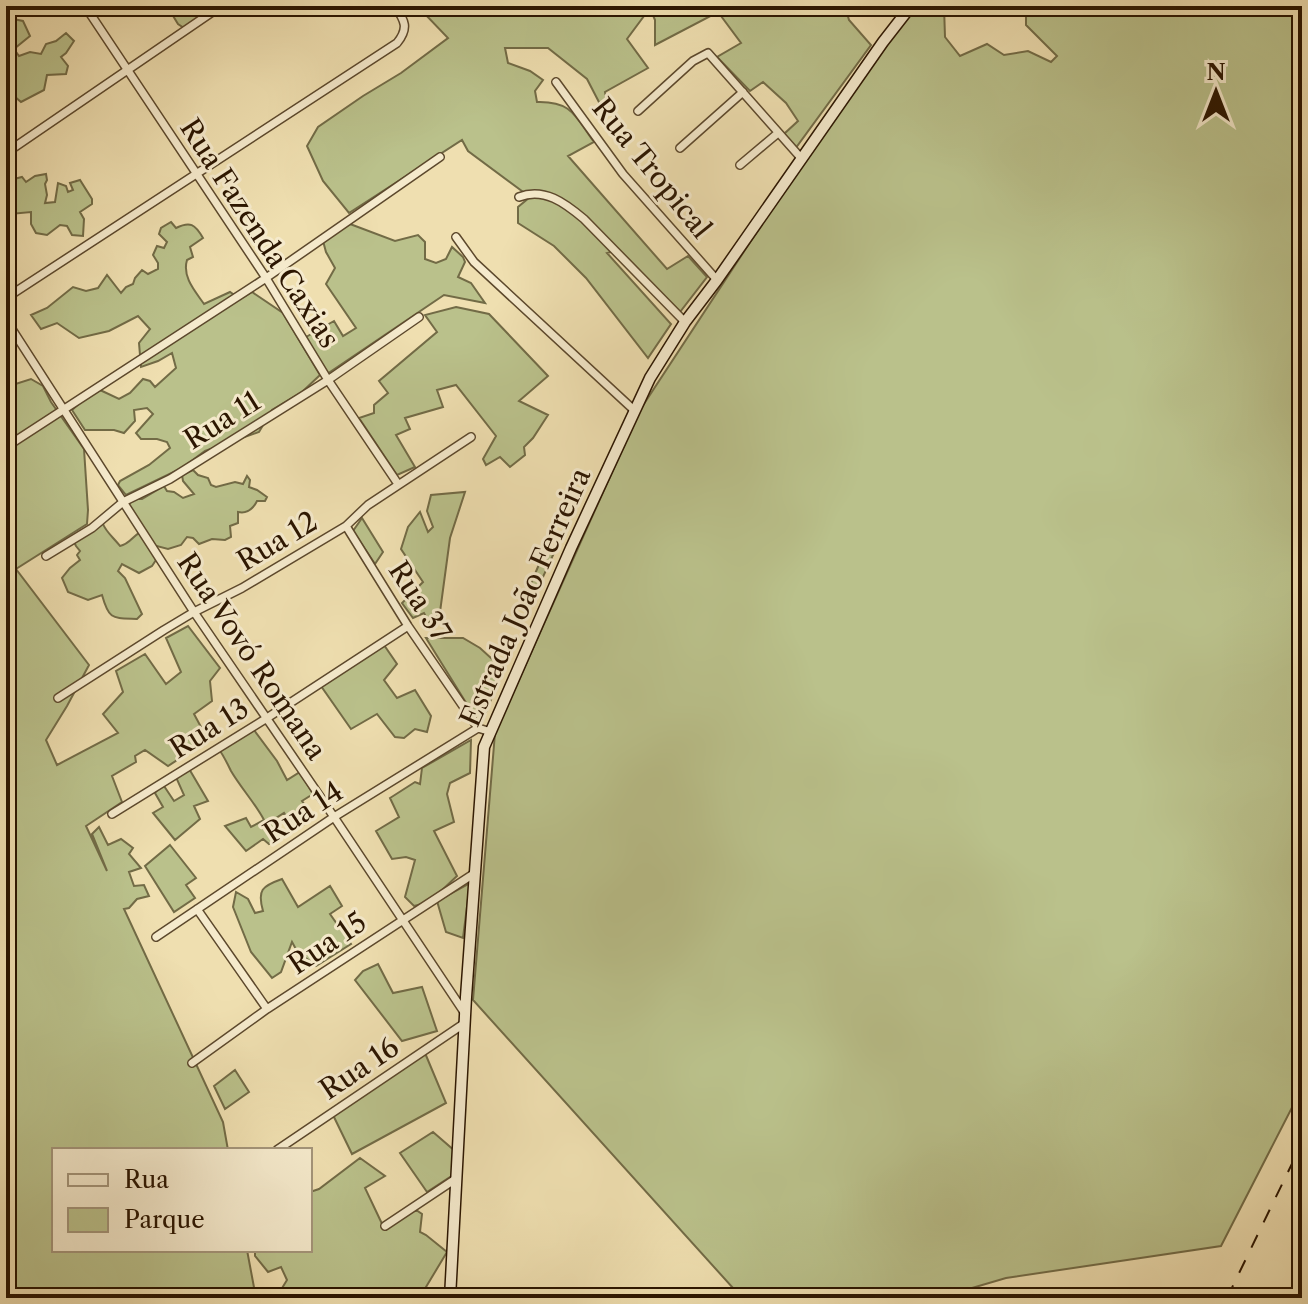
<svg xmlns="http://www.w3.org/2000/svg" width="1308" height="1304" font-family="'Libre Caslon Text',serif">
  <rect width="100%" height="100%" fill="#efdfb0"/>
  <filter id="stains"><feTurbulence type="fractalNoise" baseFrequency=".0025" numOctaves="4"/><feColorMatrix values="0 0 0 0 .2 0 0 0 0 .09 0 0 0 0 .02 0 0 0 .5 -.17"/></filter>
  <radialGradient id="worn" r=".72"><stop offset=".6" stop-color="#630" stop-opacity="0"/><stop offset="1" stop-color="#630" stop-opacity=".3"/></radialGradient>
  <!-- green -->
  <path fill="#bac18b" stroke="#726b46" stroke-width="2" d="M167,6h46l-29,22 -6,-4z
    M398,6h447l4,14 22,25 -76,104 -11,-15 14,-13 -12,-18 -23,-21 -13,9 -33,-34 24,-14 -23,-31 -63,33v-25l-5,-12 -23,31 21,29 -43,24 2,10 -6,4 -14,-27 -39,-31h-43l3,15 22,8 13,9 -8,11 2,11c35,-1 38,14 57,40l-26,14 99,113 21,-13 19,21 -27,35 -61,-62 -12,3 64,71 -23,34 -62,-80 -32,-32 -36,-23v-16l12,-10 -62,-46 -6,-11 -113,73 -26,-32 -16,-35 11,-19 45,-31 38,-23 47,-35 -24,-25 -22,-1z
    M917,6h27l1,31 15,19 27,-12 17,11 24,-4 23,11 6,-6 -31,-31v-10l3,-5 11,-4h262v1082l-81,158 -215,32 -68,20h-196l-269,-298 22,-267 145,-323 164,-250 104,-144z
    M13,19l10,2 7,15 -16,13 5,7 11,-4 11,2 5,-10 10,-3 10,-8 8,8 -8,12 -5,4 7,9 -2,8 -19,1 -3,15 -23,12 -15,-13v-67z
    M8,171l6,2v6l8,-2 4,5 9,-6 11,-2 1,6 -2,4 2,11 -2,8 10,-1 3,-19 8,3 2,6 5,-2 -3,-7 10,-3 12,19v5l-12,8 4,7 -1,17 -11,-1 -5,-9 -7,-1 -13,10 -11,-2 -5,-9v-12l-21,2 -4,-3v-38z
    M171,222l5,6c14,-7 19,-4 27,10l-13,9 3,10 -6,3c-5,17 8,31 17,44l26,-12 10,7 12,-7 31,21 37,62 -18,17 -30,18 -13,22 -54,19 -23,17 -56,27 -8,-10 2,-4 29,-16 21,-17 -3,-6 -10,-3h-16l-5,-6 17,-19 -6,-6 -13,2 1,11 -11,12 -10,-3h-29l-13,-20 11,-10 17,-10 19,9 11,-6 13,-14 7,2 5,6 21,-19 -4,-15 -14,8 -17,6 -2,-24 11,-14 -12,-13 -29,15 -30,7 -22,-15 -16,6 -10,-14 16,-7 26,-21 13,4 12,-3 9,-13 14,18 5,-6 7,-3 2,-6 7,-8 6,4 10,-5v-6l-5,-8 4,-9 7,2 3,-6 -8,-8 2,-6z
    M350,224l45,17 23,-6 7,7v17l11,4 10,-4 6,-12 11,10 2,5 -7,15 13,6 14,20 -41,-8 -117,79 -21,-37 28,-16 9,15 13,-8 -30,-44 9,-16 -9,-16 -3,-11z
    M456,307l33,7 59,62 -29,25 29,14 -15,23 -9,9 1,8 -15,12 -10,-10 -14,8 -3,-6 13,-23 -40,-51 -19,5 6,17 -38,11 5,11 -14,6 19,32 -18,8 -38,-57 15,-5v-8l14,-12 -9,-12 58,-49 -12,-17z
    M31,379l12,7 8,16 33,47 4,61 -1,14 -71,45 73,96 -22,41 -21,34 11,25 61,-32 -15,-19 20,-22 -7,-21 29,-17 21,30 15,-12 -15,-34 22,-12 32,42 -10,13 2,20 -18,13 14,26 -40,26 -23,-16 -10,6 1,6 -24,14 10,26 -36,24 21,45 -15,-37 7,-7 9,18 13,-6 12,9 -4,6 12,14 -12,4 5,14 10,-1 5,11 -12,3 -8,9 -5,1 99,213 5,28h-174v100h193l9,48h-250v-911z
    M193,470l5,5 10,3 3,7 5,2 19,-5 8,2 4,-8 3,4 -1,7 8,3 10,7 -2,4h-8c-4,8 -10,13 -19,11v11l-8,3 1,11 -6,3 -13,-1 -13,5 -6,-6 -6,-1 -6,8 -13,4 -11,-3 -6,4 5,10 -4,6 -13,7 -17,-9 -4,7 7,7 17,36 -5,5c-25,-1 -28,1 -35,-24l-14,5 -20,-8 -6,-14 8,-10 10,-8 -3,-5 3,-4 -4,-5 -2,-4 21,-20 8,2c3,8 11,14 17,22 11,-2 14,-13 25,-16l-13,-17 -3,-9 4,-5h9l22,-13 3,5 7,1 9,6 11,-4 -11,-13 -1,-6z
    M465,492l-15,46 -10,74 -10,12 -6,-11 -11,5 -11,-15 21,-21 -22,-33 7,-22 12,-15 8,20 5,-5 -6,-16 4,-16z
    M362,518l21,34 -8,12 -22,-33z
    M546,548l8,5 -23,50 -8,-1z
    M426,638h37l17,10 23,21 -17,43 -13,2z
    M384,645l13,19 -13,16 13,18 18,-8 16,26 -4,16 -12,-3 -11,9 -9,-1 -18,-23 -26,15 -30,-43z
    M254,730l23,31 10,19 13,-8 13,22 -11,7 12,17 -19,12 -11,-17 -11,7 10,17 -14,7 -6,-5 -17,12 -21,-25 21,-8 5,9 13,-7c-9,-17 -23,-32 -33,-49 -4,-8 -7,-15 -13,-23z
    M471,740l-1,33 -20,10 -3,11 7,28 -20,9 23,45c-13,12 -25,26 -43,30l-9,-9 10,-37 -9,-3 -14,2 -16,-28 23,-14 -9,-19 25,-16 5,2 2,-16z
    M188,767l20,34 -14,5 6,13 -25,21 -22,-27 10,-6 -8,-14 7,-10 12,18 10,-6 -9,-20z
    M170,845l26,33 -10,7 9,13 -21,14 -29,-46z
    M282,879l16,28 32,-21 12,20 -12,8 21,30 -35,22 -19,-15 -5,-9 -11,30 -9,6 -21,-26 -18,-45 3,-15 12,7 7,14 8,-2c-6,-21 -1,-25 19,-32z
    M470,883l-7,55 -17,-6 -9,-31z
    M378,964l15,29 29,-6 15,44 -35,10 -47,-61 8,-9z
    M425,1053l21,50 -94,51 -19,-39z
    M235,1070l14,22 -24,17 -11,-23z
    M433,1132l23,20 -3,23 -26,17 -27,-39z
    M360,1158l25,18 -20,12 19,40 32,-18 6,4 -2,18 6,3 21,17 -24,40 4,6h-151l11,-18 -6,-13 -13,5 -13,-16v-6h55v-58l9,-3z"/>
  <g fill="none" stroke-linecap="round" stroke-linejoin="round">
    <!-- street casing -->
    <g stroke="#5c482c" stroke-width="10">
      <path id="street" d="M85,6l181,272 62,102 70,104
        M556,82l67,92 94,106
        M638,111l55,-50 15,-8 93,105
        M680,148l63,-56
        M6,153l215,-147
        M740,165l38,-32
        M519,197c25,-10 46,6 65,22l101,103
        M456,237l18,25 161,149
        M6,298l391,-255c12,-15 8,-22 -2,-37
        M6,320l188,292 140,205 130,195
        M6,447l260,-169 174,-121
        M346,526l62,100 70,102 13,4
        M46,556l46,-28 31,-26 47,-23 158,-99 91,-63
        M58,698l106,-68 30,-18 48,-24 104,-62 22,-21 103,-68
        M112,814l155,-96 141,-92
        M197,909l70,100
        M156,937l178,-120 144,-89
        M192,1063l75,-54 208,-136
        M277,1150l188,-127
        M385,1226l72,-48"/>
    </g>
    <!-- secondary casing -->
    <g stroke="#2b1500" stroke-width="13">
      <path id="secondary" d="M450,1298l16,-301 18,-250 87,-199 79,-170 35,-56 32,-42 166,-238 28,-36"/>
    </g>
    <!-- street -->
    <use href="#street" stroke="#f5eacc" stroke-width="7"/>
    <!-- secondary -->
    <use href="#secondary" stroke="#f5eacc" stroke-width="10"/>
    <!-- rail -->
    <path stroke="#2b1500" stroke-width="2" stroke-dasharray="14 14" stroke-linecap="butt" d="M1227,1298l75,-155"/>
  </g>
  <g text-anchor="middle" dominant-baseline="central" stroke-width="6" stroke-linejoin="round" paint-order="stroke">
    <!-- street labels -->
    <g font-size="28" fill="#2b1500" stroke="#f5eacc">
      <text transform="translate(652 168) rotate(51)">Rua Tropical</text>
      <text transform="translate(260 233) rotate(57)">Rua Fazenda Caxias</text>
      <text transform="translate(222 420) rotate(-32)">Rua 11</text>
      <text transform="translate(277 541) rotate(-31)">Rua 12</text>
      <text transform="translate(525 597) rotate(-66)">Estrada João Ferreira</text>
      <text transform="translate(420 601) rotate(57)">Rua 37</text>
      <text transform="translate(252 656) rotate(56)">Rua Vovó Romana</text>
      <text transform="translate(209 728) rotate(-32)">Rua 13</text>
      <text transform="translate(303 812) rotate(-33)">Rua 14</text>
      <text transform="translate(327 943) rotate(-34)">Rua 15</text>
      <text transform="translate(359 1068) rotate(-34)">Rua 16</text>
    </g>
  </g>
  <!-- margin -->
  <rect width="1308" height="1304" fill="none" stroke="#efdfb0" stroke-width="32"/>
  <rect x="8" y="8" width="1292" height="1288" fill="none" stroke="#2b1500" stroke-width="4"/>
  <rect x="16" y="16" width="1276" height="1272" fill="none" stroke="#2b1500" stroke-width="2"/>
  <!-- legend -->
  <rect x="52" y="1148" width="260" height="104" fill="#f5eacc" stroke="#a4957a" stroke-width="2"/>
  <rect x="68" y="1174" width="40" height="12" fill="#f5eacc" stroke="#a4957a" stroke-width="2"/>
  <text x="124" y="1188" font-size="24" fill="#2b1500">Rua</text>
  <rect x="68" y="1208" width="40" height="24" fill="#bac18b" stroke="#a4957a" stroke-width="2"/>
  <text x="124" y="1228" font-size="24" fill="#2b1500">Parque</text>
  <!-- north arrow -->
  <g transform="translate(1216 92)" stroke="#f5eacc" stroke-width="6" paint-order="stroke">
  <path d="M0-6L14 30L0 20L-14 30Z" fill="#2b1500"/>
  <text y="-12" font-size="22" font-weight="bold" text-anchor="middle" fill="#2b1500">N</text>
  </g>
  <rect width="100%" height="100%" filter="url(#stains)"/>
  <rect width="100%" height="100%" fill="url(#worn)"/>
</svg>
